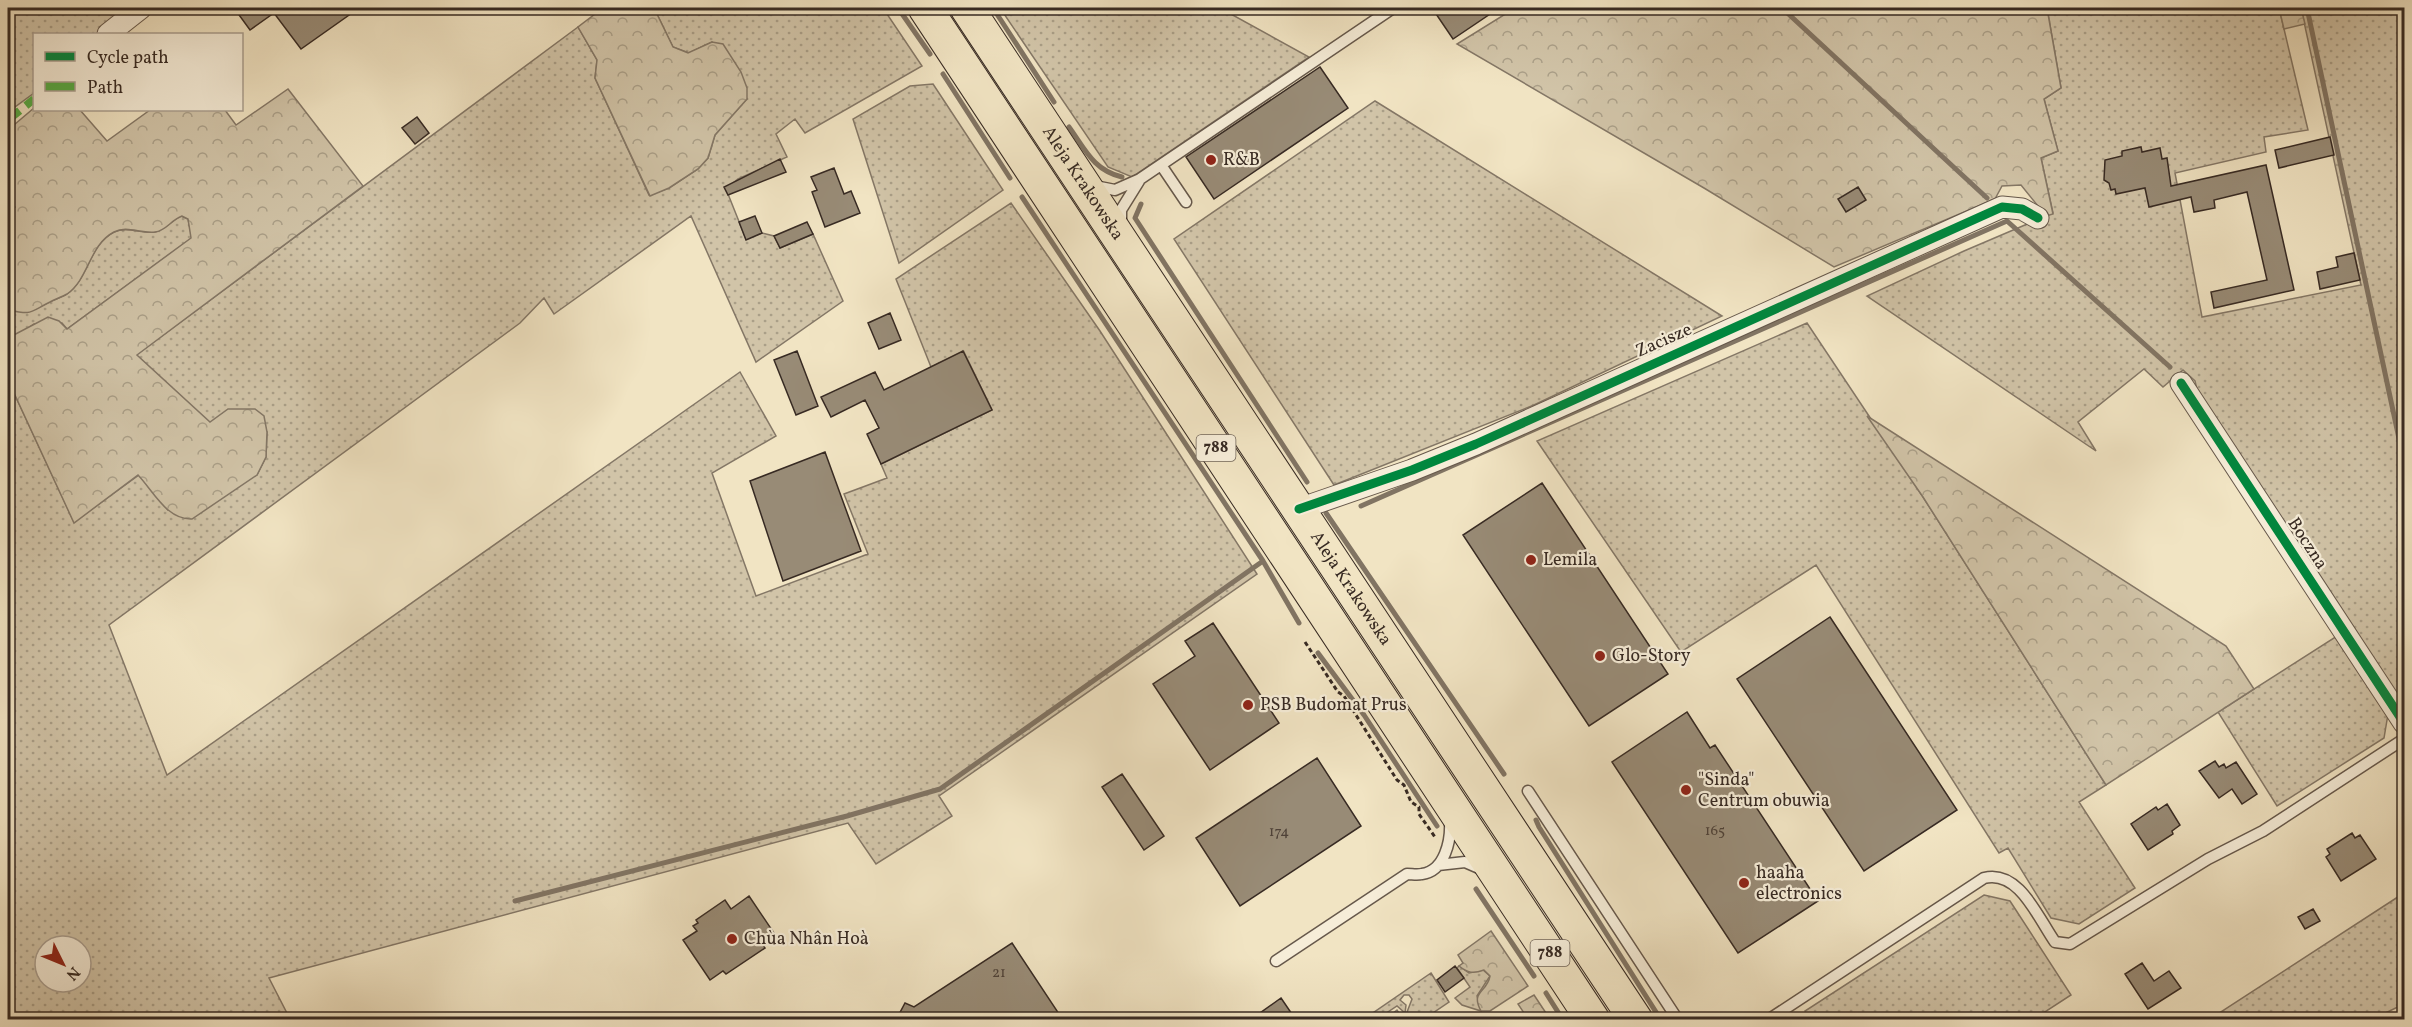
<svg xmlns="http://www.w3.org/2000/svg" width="2412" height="1027" font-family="Vollkorn,serif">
  <defs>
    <pattern id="grass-dots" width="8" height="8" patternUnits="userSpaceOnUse" patternTransform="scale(1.5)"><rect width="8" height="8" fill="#d1c4a8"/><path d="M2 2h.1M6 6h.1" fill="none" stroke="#aa9f88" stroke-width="1.8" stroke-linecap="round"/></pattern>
    <pattern id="forest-crowns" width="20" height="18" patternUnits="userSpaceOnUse" patternTransform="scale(1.5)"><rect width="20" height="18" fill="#d1c4a8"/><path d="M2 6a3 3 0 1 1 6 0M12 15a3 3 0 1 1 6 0" fill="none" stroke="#aa9f88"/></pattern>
  </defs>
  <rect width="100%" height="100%" fill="#f1e4c3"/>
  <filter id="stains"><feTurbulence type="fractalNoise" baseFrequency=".00333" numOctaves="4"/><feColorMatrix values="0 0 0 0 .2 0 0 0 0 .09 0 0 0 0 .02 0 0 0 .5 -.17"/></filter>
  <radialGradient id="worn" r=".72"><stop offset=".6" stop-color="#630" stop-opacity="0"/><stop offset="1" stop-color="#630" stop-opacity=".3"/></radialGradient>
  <!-- grass -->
  <path fill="url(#grass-dots)" stroke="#847766" stroke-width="1.5" fill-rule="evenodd" d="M8,8h117l-29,26h-62v59l-26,19z
    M654,8h229l39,58 -117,67 -10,-14 -19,15 11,23 -49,22 -12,10 20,50 16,-6 12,3 6,12 33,-14 30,67 -87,61 -65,-146 -137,98 -10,-16 -24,25 -411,302 58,150 573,-403 36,64 -64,37 44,123 112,-42 -24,-60 43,-16 -6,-14 111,-54 -28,-58 -33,15 -35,-88 115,-76 89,128 157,243 -318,222 13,20 -76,48 -28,-41 -579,155 21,41h-282v-639l66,142 65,-47 29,35 89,-35 9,-18 1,-25 -57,-9 -74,-68 442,-328 19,33 -2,18 54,117 20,-7 29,-19 10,-11 7,-23 32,-36 -35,-57 -23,11 -16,-6zM45,946h36v36h-36z
    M1000,8h220l89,49 -177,120 -24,-10z
    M2047,8h232l29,122 -44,7 2,15 -91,21 27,144 159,-32 -60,-277h103v699l-206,-313 -3,-13 -12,-11 -20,17 -19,-18 -66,53 18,29 -229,-155 97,-45 89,-38 -12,-55 17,-7 -14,-52 17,-11z
    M933,84l70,106 -104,73 -46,-144 57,-33z
    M1375,101l347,215 -188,89 -200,80 -160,-246z
    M181,216l7,3 4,19 -125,91 -5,-6 -28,1 -16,11 -10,3v-28c16,3 28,-1 43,-9 5,-2 12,-4 16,-7 22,-16 22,-50 47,-62 14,-6 27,2 41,0 11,-2 16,-12 26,-16z
    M1807,323l116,174 183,288 -27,17 56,86 -56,36 -28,-6 -43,-70 -9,5 -183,-288 -135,87 -144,-211z
    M2337,636l51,78 -4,24 -107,68 -59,-94z
    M2404,893v111l-31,15h-163z
    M1984,895l26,6 61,94 -37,24h-224l-5,-8z
    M1459,966l10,7 14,-3 7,6 -13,20 4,15 -19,-6 -7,-7 15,-11 -13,-19z
    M1431,973l18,29 -25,17h-15l2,-2 -4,-5 5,-13 -3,-4h-5l-4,5 6,5 -1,8 -8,-7 -12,8 2,4 10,-8 6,9h-39z"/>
  <!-- forest -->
  <path fill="url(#forest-crowns)" stroke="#847766" stroke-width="1.5" d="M603,8h51l19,39 15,6 24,-11 11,2 18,28 6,16v11l-32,36 -7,23 -10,11 -29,19 -19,8 -55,-118 2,-18 -19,-33z
    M1515,8h532l14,80 -17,11 14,52 -17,7 12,56 -7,2 -25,-31 -19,1 -7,13 -161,68 -130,-79 -247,-144z
    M2279,8h22l4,16 -21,5z
    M288,89l75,97 -226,169 73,67 18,-13h27l9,7 3,16 -1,25 -9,18 -65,44c-25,1 -38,-27 -54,-44l-64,48 -66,-143v-42l40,-21 11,4 8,8 124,-91 -3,-19 -6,-3c-11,4 -16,15 -27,16 -14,2 -28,-7 -41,0 -25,13 -25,47 -47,62 -5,3 -12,5 -17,8 -22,11 -17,13 -42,8v-97l7,-6 -7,-11v-66l26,-22 46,2 27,31 43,-31h75l11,15z
    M1867,416l359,230 28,43 -148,96 -183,-288z
    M1491,931l37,55 -38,25h-9c-11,-20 6,-18 9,-35l-6,-6c-11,4 -16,3 -25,-4l4,-3 -5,-8z
    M1534,995l16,24h-22l-10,-15z"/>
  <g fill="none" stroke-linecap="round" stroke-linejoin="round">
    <!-- stream -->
    <path stroke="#817463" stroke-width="5" d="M898,8l32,46
      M993,8l61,94
      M1782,8l205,190
      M2307,8l97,454
      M943,74l67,104
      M1069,127c16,22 24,43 53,50
      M1022,197l241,364 36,62
      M1141,204l-6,14 172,264
      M1361,506l646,-285 163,146
      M1326,513l178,261
      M1318,653l46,62 73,111
      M1536,820l3,7 122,193
      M1476,889l58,87
      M515,901l332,-85 93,-27 323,-228
      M1546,993l17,27"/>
  </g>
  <!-- building -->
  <path fill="#988b76" stroke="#372a23" stroke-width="1.5" d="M234,8h125l-58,41 -27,-36 -24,17z
    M1432,8h67l-46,31z
    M1320,67l28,41 -134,91 -28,-42z
    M417,117l12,16 -14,11 -13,-16z
    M2330,137l4,18 -55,13 -4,-18z
    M2141,147l1,5 18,-4 2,11 5,-1 4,28 95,-21 28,125 -80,18 -3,-16 56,-12 -20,-88 -33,8 1,8 -21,4 -3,-15 -42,10 -4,-19 -29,6 -1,-5 -4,1 -2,-7 -5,-3 1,-20 17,-4v-5z
    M780,159l6,13 -58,23 -4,-8z
    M834,168l10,26 7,-3 9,22 -35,14 -13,-35 5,-2 -6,-13z
    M1858,187l8,13 -20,12 -8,-13z
    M755,216l7,17 -16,7 -7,-18z
    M807,222l6,12 -33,14 -6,-12z
    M2354,253l6,27 -40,9 -3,-17 21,-5 -2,-10z
    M890,313l11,27 -22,9 -11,-26z
    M797,351l21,55 -22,9 -22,-55z
    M963,351l29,59 -111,54 -14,-30 12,-6 -14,-28 -34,17 -10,-20 54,-25 9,18z
    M825,452l36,99 -78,30 -33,-100z
    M1542,483l126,191 -79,52 -126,-191z
    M1830,617l127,193 -93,61 -127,-192z
    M1213,623l66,100 -69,47 -57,-86 42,-28 -10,-15z
    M1687,712l23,36 5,-3 103,156 -80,52 -126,-191z
    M1317,758l44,68 -121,80 -44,-68z
    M2215,761l4,6 5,-3 2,4 10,-6 21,32 -15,10 -10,-15 -13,9 -20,-27z
    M1122,774l42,62 -20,14 -42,-63z
    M2167,804l13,21 -8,6 1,3 -25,16 -17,-26 25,-17 2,3z
    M2352,833l3,5 5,-3 16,24 -35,22 -15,-24 4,-3 -3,-5z
    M749,896l27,40 -13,9 2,3 -39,26 -3,-3 -13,9 -27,-40 14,-9 -4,-5 5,-3 -2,-3 29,-20 6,9z
    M2313,909l7,12 -15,8 -7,-12z
    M1012,943l51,77h-167l9,-17 9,4z
    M2142,963l12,18 15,-10 12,17 -33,21 -23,-35z
    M1455,966l9,12 -19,14 -8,-12z
    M1281,998l15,22h-46z"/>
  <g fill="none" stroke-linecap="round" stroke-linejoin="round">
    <!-- service casing -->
    <g stroke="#66584b" stroke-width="13">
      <path id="service" d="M1161,165l25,37
        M1095,186l20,4 25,-11 253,-171
        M1121,223v-13l18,-29
        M1528,791l150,229
        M1438,865l27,-3 16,7
        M1276,961l131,-87c5,0 10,1 15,0 23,-3 29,-34 28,-52
        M1768,1020l216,-142c35,-9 54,40 71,64l15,2 138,-85 55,-28 141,-92"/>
    </g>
    <!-- minor casing -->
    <g stroke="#66584b" stroke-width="23">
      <path id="minor" d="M108,34l33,-26
        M2181,383l223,340
        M1299,509l113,-39 64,-26 526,-237 20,2 16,9"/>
    </g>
    <!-- primary casing -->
    <g stroke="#372a23" stroke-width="35">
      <g id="primary">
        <path d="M925,8l668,1012"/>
        <path id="s1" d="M967,8l669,1012"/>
      </g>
    </g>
    <!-- path -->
    <path stroke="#372a23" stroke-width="3" stroke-dasharray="4.5 3" stroke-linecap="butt" d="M1305,642l33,50 6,4 53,84 7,5 7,17 8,5v7l16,23"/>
    <!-- service -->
    <use href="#service" stroke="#f6edd8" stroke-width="10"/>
    <!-- minor -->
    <use href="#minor" stroke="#f6edd8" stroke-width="21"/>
    <!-- primary -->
    <use href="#primary" stroke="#f1e4c3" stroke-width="33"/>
    <!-- quiet -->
    <path stroke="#55ab43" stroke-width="8" stroke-dasharray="15 8" stroke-linecap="butt" d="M8,120l26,-21"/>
    <!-- cycleway casing -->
    <g stroke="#f6edd8" stroke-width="13">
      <path id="cycleway" d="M2181,383l223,340
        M1299,509l113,-39 64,-26 526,-237 20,2 16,9"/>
    </g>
    <!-- cycleway -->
    <use href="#cycleway" stroke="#00873e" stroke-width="9"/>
  </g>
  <!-- markers -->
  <g fill="#8f2418" stroke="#f6edd8" stroke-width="2">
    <circle cx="1211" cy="160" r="6"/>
    <circle cx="1531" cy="560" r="6"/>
    <circle cx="1600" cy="656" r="6"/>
    <circle cx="1248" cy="705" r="6"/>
    <circle cx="1686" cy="790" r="6"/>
    <circle cx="1744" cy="883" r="6"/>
    <circle cx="732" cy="939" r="6"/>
  </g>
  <g text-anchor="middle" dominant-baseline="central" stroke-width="4.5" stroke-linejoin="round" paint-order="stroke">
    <!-- number labels -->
    <g font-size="15" fill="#4f4238">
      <text x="1715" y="831">165</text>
      <text x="1279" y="832">174</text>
      <text x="999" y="973">21</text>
    </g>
    <!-- shield labels -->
    <g fill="#f6edd8" stroke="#706459" stroke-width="1.5">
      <rect x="1196.5" y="435" width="39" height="26" rx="4.5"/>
      <rect x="1530.5" y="940" width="39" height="26" rx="4.5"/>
    </g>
    <g font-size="16" font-weight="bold" fill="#372a23">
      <text x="1216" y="448">788</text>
      <text x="1550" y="953">788</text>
    </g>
    <!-- poi labels -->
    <g font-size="18" fill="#372a23" stroke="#f6edd8" text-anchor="start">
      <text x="1223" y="160">R&amp;B</text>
      <text x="1543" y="560">Lemila</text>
      <text x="1612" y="656">Glo-Story</text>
      <text x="1260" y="705">PSB Budomat Prus</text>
      <text x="1698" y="780">"Sinda"<tspan x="1698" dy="21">Centrum obuwia</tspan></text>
      <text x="1756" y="873">haaha<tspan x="1756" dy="21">electronics</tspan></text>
      <text x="744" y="939">Chùa Nhân Hoà</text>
    </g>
    <!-- street labels -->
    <g font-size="18" fill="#372a23" stroke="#f6edd8">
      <text stroke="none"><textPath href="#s1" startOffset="210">Aleja Krakowska</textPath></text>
      <text transform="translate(1664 341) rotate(-24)">Zacisze</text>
      <text transform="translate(2307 544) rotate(57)">Boczna</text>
      <text stroke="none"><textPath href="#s1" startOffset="696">Aleja Krakowska</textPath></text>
    </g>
  </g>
  <!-- margin -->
  <rect width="2412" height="1027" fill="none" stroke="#f1e4c3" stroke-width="30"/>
  <rect x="9" y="9" width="2394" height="1009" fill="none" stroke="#372a23" stroke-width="3"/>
  <rect x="15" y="15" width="2382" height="997" fill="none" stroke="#372a23" stroke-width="1.5"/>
  <!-- legend -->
  <rect x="33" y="33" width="210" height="78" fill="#f6edd8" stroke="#aa9f90" stroke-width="1.5"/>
  <rect x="45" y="52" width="30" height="9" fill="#00873e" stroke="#aa9f90" stroke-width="1.5"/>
  <text x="87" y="63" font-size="18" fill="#372a23">Cycle path</text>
  <rect x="45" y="82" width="30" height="9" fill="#55ab43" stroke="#aa9f90" stroke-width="1.5"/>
  <text x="87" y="93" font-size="18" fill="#372a23">Path</text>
  <!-- north arrow -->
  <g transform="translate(63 964) rotate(133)"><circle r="28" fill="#f6edd8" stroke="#aa9f90" stroke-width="1.5"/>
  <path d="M0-4.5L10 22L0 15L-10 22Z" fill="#8f2418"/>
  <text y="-9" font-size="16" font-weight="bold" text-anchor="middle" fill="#372a23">N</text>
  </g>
  <rect width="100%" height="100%" filter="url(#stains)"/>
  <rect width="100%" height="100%" fill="url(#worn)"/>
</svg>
